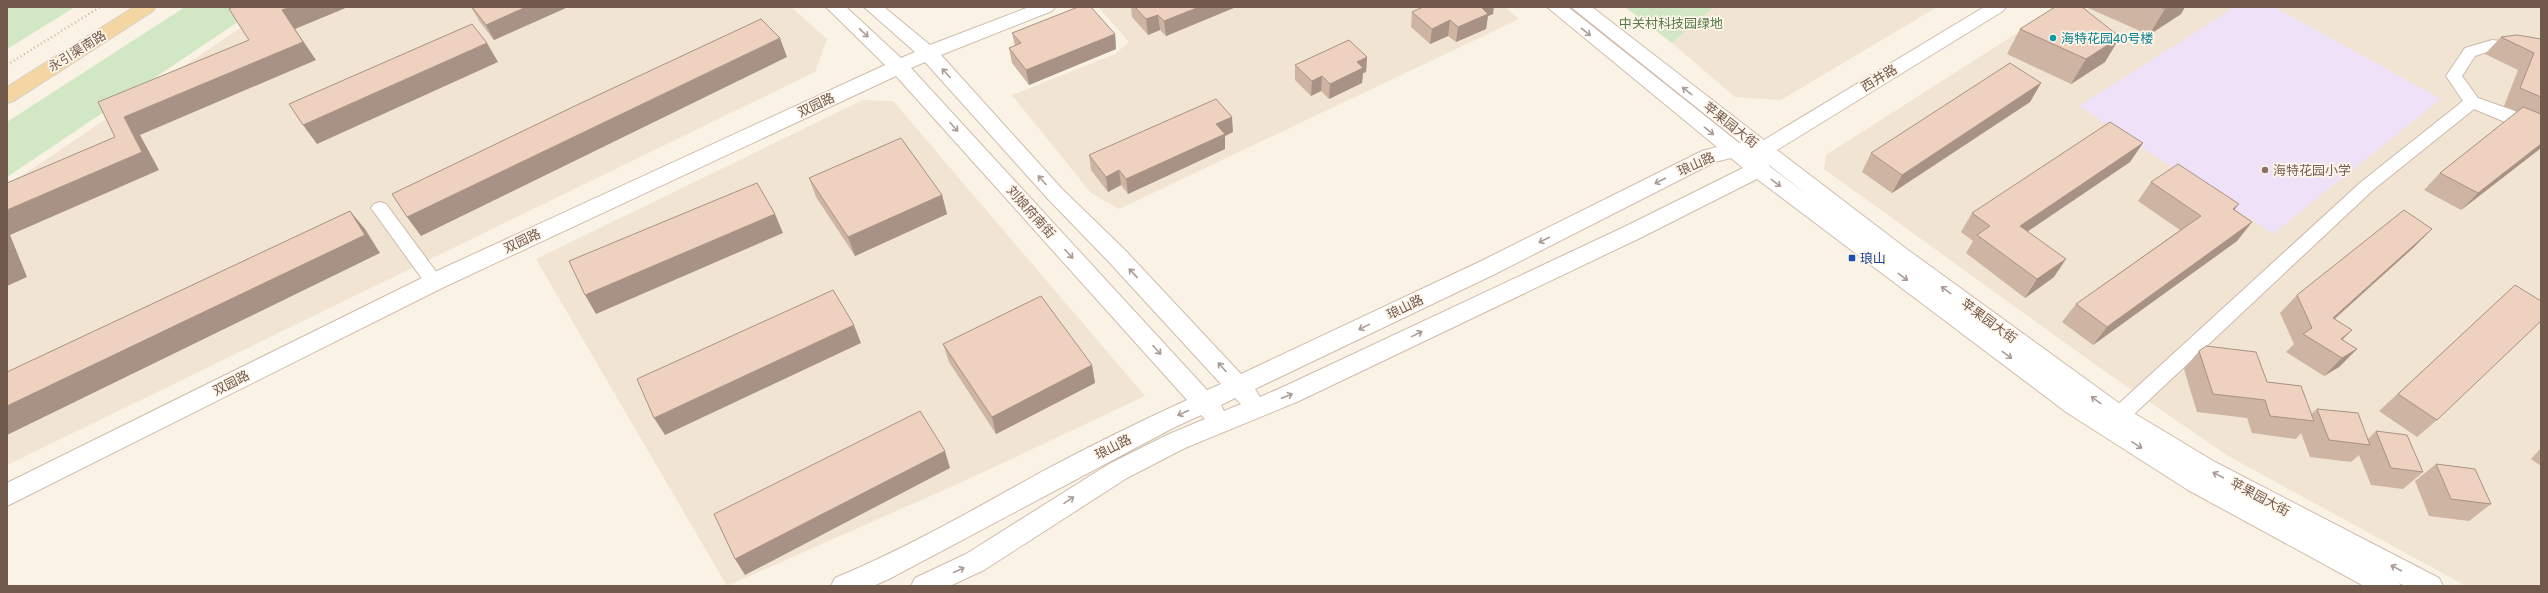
<svg xmlns="http://www.w3.org/2000/svg" width="2548" height="593" font-family="Arial,'Noto Sans SC',sans-serif">
  <rect width="100%" height="100%" fill="#faf2e4"/>
  <!-- residential -->
  <path fill="#f1e4d3" d="M271,7h520l36,32 -12,33 -808,393v-279z
    M1098,7h407l14,12 -400,190 -28,-16 -79,-98 103,-41 14,-12z
    M1714,7h223l-156,93 -46,-3 -63,-54z
    M2058,7h168l215,92 -167,-92h267v579h-75l-238,-130 -128,-88 -276,-199 2,-14z
    M863,100l30,1 252,295 -172,81 -246,109 -191,-327z"/>
  <!-- education -->
  <path fill="#efe1f7" d="M2226,7h48l167,92 -168,135 -194,-128 151,-96z"/>
  <!-- green -->
  <path fill="#d2e7c4" d="M7,7h68l-68,42z
    M185,7h75l-253,170v-55z
    M1625,7h89l-42,36z"/>
  <g fill="none" stroke-linecap="round" stroke-linejoin="round">
    <!-- street casing -->
    <g stroke="#cbbaac" stroke-width="2">
      <path id="street" d="M2492,40l49,5v10l-48,-5 -18,6 -13,20 16,22 37,13 26,13v13l-67,-28 -101,81 -257,241 -7,2 -7,-2 -3,-6 3,-6 259,-237 102,-81 -17,-25 19,-28z
        M380,202l6,2 54,73 3,5 -3,5 -6,2 -6,-2 -54,-75 -3,-4 3,-4z"/>
    </g>
    <!-- secondary casing -->
    <g stroke="#d0bcac" stroke-width="2">
      <path id="secondary" d="M826,7h20l55,51 14,-6 -51,-45h20l46,38 99,-38h26l-3,4 -111,44 121,134 62,60 117,125 236,-111 225,-112 15,-4 -170,-140h21l171,136h2l-170,-136h21l172,133 220,-133h22l-3,4 -226,139 131,100 219,159 88,53 224,116 4,8h-38l-6,-3 2,3h-37l-176,-96 -122,-78 -309,-233 -119,60 -339,162 -114,47 -58,30 -143,92 -34,16h-39l4,-8 51,-24 143,-90 60,-30 36,-15 -4,-4 -28,13 -284,151 -16,7h-42l4,-8c72,-30 140,-69 208,-107 47,-25 96,-49 144,-71l-291,-324 -454,212 -435,218v-23l419,-207 459,-211zM925,62l123,137 60,62 113,123 -14,6 -296,-322zM1731,158l12,10 -119,59 -341,160 -23,10 -5,-8 238,-114 222,-113zM1769,165l40,31 -40,-30zM1235,398l6,6 -17,7 -3,-6z"/>
    </g>
    <!-- primary casing -->
    <g stroke="#d7d1cd" stroke-width="2">
      <path id="primary" d="M134,7h22l-3,4 -139,90 -7,2v-16z"/>
    </g>
    <!-- path -->
    <path stroke="#d2b5a2" stroke-width="2.5" stroke-dasharray="1 3" stroke-linecap="butt" d="M7,65l93,-58"/>
    <!-- street -->
    <use href="#street" fill="#fff" fill-rule="evenodd"/>
    <!-- secondary -->
    <use href="#secondary" fill="#fff" fill-rule="evenodd"/>
    <!-- primary -->
    <use href="#primary" fill="#f4d6a2" fill-rule="evenodd"/>
  </g>
  <!-- wall -->
  <path fill="#cdb4a3" d="M471,7h97l-74,33 -14,-18z
    M1131,7h105l-70,29 -6,-6 -12,5 -16,-18z
    M2086,7h99l-4,7 -32,21z
    M1412,12l81,2 -5,2 -2,13 -30,13 -8,-6 -18,8 -19,-17z
    M2020,29l100,8 -15,25 -34,22 -64,-30z
    M1012,33l103,1 1,15 -87,36 -17,-22 -3,-15 6,-2z
    M2501,37l40,2v109l-80,62 -37,-20 16,-17 77,-61 -13,-6 14,-36 -33,-16z
    M1367,57l-1,15 -3,1 -1,10 -33,16 -8,-8 -10,5 -16,-16v-15z
    M2041,83l-11,19 -138,91 -30,-21 9,-19z
    M1233,132l-8,4v13l-97,45 -7,-9 -13,7 -17,-22 -2,-15z
    M2143,143l-13,19 -102,69 26,46 -29,21 -59,-45 7,-12 -12,-9 11,-19z
    M809,178l133,17 5,19 -92,42 -39,-59z
    M2151,182l84,28 17,12 -15,19 -144,104 -31,-23 14,-18 104,-74 -42,-29z
    M2432,229l-19,19 -78,71 8,21 14,9 -18,18 -15,9 -38,-24 8,-8 -14,-31 17,-18z
    M2495,304l-58,116 -20,17 -38,-26z
    M943,344l149,21 3,18 -99,51 -47,-72z
    M2199,351l68,31 44,32 6,-5 51,30 8,-8 47,41 -20,17 -32,-4 -12,-30 -8,7 -41,-5 -9,-24 -5,6 -44,-6 -5,-15 -50,-6 -13,-43z
    M2541,448v18l-10,-7z
    M2436,464l55,40 -22,17 -40,-5 -14,-35z"/>
  <!-- shaded-wall -->
  <path fill="#a79285" d="M290,7h58l-53,22 21,31 -176,75 19,35 -149,65 17,42 -20,9v-76l135,-58 -18,-35 179,-75 -21,-32z
    M526,7h42l-74,33 -8,-15z
    M1199,7h37l-70,29 -2,-15z
    M1479,7h15l-1,7 -5,2 -2,13 -30,13 2,-15z
    M2169,7h16l-4,7 -32,21 16,-26z
    M1158,15l2,15 -12,5 -2,-16z
    M1450,20l-2,16 -18,8 2,-15z
    M1115,34l1,15 -87,36 -3,-15z
    M2120,37l-15,25 -34,22 15,-25z
    M780,38l7,19 -366,179 -14,-19z
    M487,43l11,19 -181,82 -14,-19z
    M1367,57l-1,15 -3,1 -1,10 -33,16 1,-15 27,-22z
    M1322,76l-1,15 -10,5 1,-15z
    M2041,83l-11,19 -138,91 10,-18z
    M1232,117l1,15 -8,4v13l-97,45 -2,-15 90,-55z
    M2143,143l-13,19 -121,82 11,-18z
    M2541,144v4l-80,62 17,-17z
    M1119,170l2,15 -13,7 -2,-15z
    M942,195l5,19 -92,42 -7,-19z
    M2239,204l-15,19 9,-14z
    M350,211l15,18 15,24 -373,182v-29z
    M775,214l8,19 -187,81 -11,-19z
    M2252,222l-15,19 -144,104 14,-18z
    M2432,229l-19,19 -98,88 18,-18z
    M2066,259l-12,18 -29,21 12,-19z
    M854,325l7,18 -196,92 -11,-17z
    M2352,330l-18,18 7,-9z
    M2357,349l-18,18 -15,9 18,-18z
    M1092,365l3,18 -99,51 -4,-17z
    M945,451l5,17 -205,107 -10,-16z"/>
  <!-- building -->
  <path fill="#eed1be" stroke="#a79285" d="M233,7h57l-8,3 21,32 -179,75 18,35 -135,58v-27l108,-46 -17,-35 151,-62 -20,-31z
    M472,7h54l-40,18z
    M1078,7h13l24,27 -89,36 -17,-22 12,-5 -9,-10z
    M1135,7h64l-35,14 -6,-6 -12,4z
    M1423,7h58l7,7 -30,13 -8,-7 -18,9 -20,-17z
    M2055,7h27l38,30 -34,22 -66,-30z
    M2160,7h9l-4,2z
    M761,19l19,19 -373,179 -15,-23 187,-90z
    M472,24l15,19 -184,82 -14,-21z
    M2517,35l24,4v58l-21,-9 14,-35 -33,-16z
    M1349,40l18,17 -10,5 6,6 -33,16 -8,-8 -10,5 -17,-16z
    M2010,63l31,20 -139,92 -31,-22z
    M1216,99l16,18 -16,7 9,10 -99,45 -7,-9 -13,7 -17,-22z
    M2523,107l18,7v30l-63,49 -38,-20z
    M2110,122l33,21 -123,83 46,33 -29,20 -60,-44 13,-9 -18,-13z
    M901,138l41,57 -94,42 -39,-59z
    M2178,164l61,40 -6,5 19,13 -145,105 -31,-23 125,-88 -50,-34z
    M757,183l18,31 -190,81 -16,-34z
    M2404,210l28,19 -99,89 19,12 -11,9 16,10 -15,9 -39,-24 9,-6 -15,-33z
    M350,211l15,24 -358,171v-34z
    M2515,285l26,16v20l-104,99 -39,-26z
    M833,290l21,35 -200,93 -17,-39z
    M1041,296l51,69 -100,52 -49,-73z
    M2206,346l50,6 11,30 34,4 13,35 -44,-5 -5,-16 -52,-6 -14,-43z
    M2317,409l41,4 12,32 -41,-5z
    M920,411l25,40 -210,108 -21,-45z
    M2376,431l31,4 16,37 -32,-4z
    M2436,464l39,5 16,35 -40,-5z"/>
  <!-- one-way arrows -->
  <defs><path id="oneway-shaft" d="M-6 0H5M1.5-3L5.5 0L1.5 3" fill="none" stroke-width="1.6" stroke-linecap="round" stroke-linejoin="round"/></defs>
  <g stroke="#aa9b94">
    <use href="#oneway-shaft" transform="translate(1586 32) rotate(39)"/>
    <use href="#oneway-shaft" transform="translate(864 33) rotate(44)"/>
    <use href="#oneway-shaft" transform="translate(946 73) rotate(-132)"/>
    <use href="#oneway-shaft" transform="translate(1687 91) rotate(-142)"/>
    <use href="#oneway-shaft" transform="translate(954 127) rotate(48)"/>
    <use href="#oneway-shaft" transform="translate(1709 131) rotate(39)"/>
    <use href="#oneway-shaft" transform="translate(1042 180) rotate(-132)"/>
    <use href="#oneway-shaft" transform="translate(1660 181) rotate(153)"/>
    <use href="#oneway-shaft" transform="translate(1776 183) rotate(37)"/>
    <use href="#oneway-shaft" transform="translate(1544 240) rotate(153)"/>
    <use href="#oneway-shaft" transform="translate(1069 254) rotate(48)"/>
    <use href="#oneway-shaft" transform="translate(1133 273) rotate(-133)"/>
    <use href="#oneway-shaft" transform="translate(1903 277) rotate(37)"/>
    <use href="#oneway-shaft" transform="translate(1946 290) rotate(-144)"/>
    <use href="#oneway-shaft" transform="translate(1364 327) rotate(154)"/>
    <use href="#oneway-shaft" transform="translate(1417 334) rotate(-26)"/>
    <use href="#oneway-shaft" transform="translate(1157 350) rotate(48)"/>
    <use href="#oneway-shaft" transform="translate(2007 355) rotate(36)"/>
    <use href="#oneway-shaft" transform="translate(1222 367) rotate(-132)"/>
    <use href="#oneway-shaft" transform="translate(1287 396) rotate(-21)"/>
    <use href="#oneway-shaft" transform="translate(2096 400) rotate(-144)"/>
    <use href="#oneway-shaft" transform="translate(1183 413) rotate(155)"/>
    <use href="#oneway-shaft" transform="translate(2137 445) rotate(32)"/>
    <use href="#oneway-shaft" transform="translate(2218 475) rotate(-152)"/>
    <use href="#oneway-shaft" transform="translate(1069 500) rotate(-34)"/>
    <use href="#oneway-shaft" transform="translate(2396 568) rotate(-152)"/>
    <use href="#oneway-shaft" transform="translate(959 570) rotate(-25)"/>
  </g>
  <!-- markers -->
  <circle fill="#0f9aa8" stroke="#fef6ea" stroke-width="1.5" cx="2053" cy="38" r="4"/>
  <circle fill="#8d6e63" stroke="#fef6ea" stroke-width="1.5" cx="2265" cy="170" r="4"/>
  <rect fill="#1a4fb4" stroke="#fef6ea" stroke-width="1.5" x="1848" y="254" width="8" height="8" rx="2"/>
  <g text-anchor="middle" dominant-baseline="central" stroke-width="3.5" stroke-linejoin="round" paint-order="stroke">
    <!-- park labels -->
    <g font-size="13" fill="#577b48" stroke="#fef6ea">
      <text x="1671" y="23">中关村科技园绿地</text>
    </g>
    <!-- culture labels -->
    <g font-size="13" fill="#0d838f" stroke="#fef6ea" text-anchor="start">
      <text x="2061" y="38">海特花园40号楼</text>
    </g>
    <!-- street labels -->
    <g font-size="13" fill="#71594c" stroke="#fef6ea">
      <text transform="translate(77 51) rotate(-32)">永引渠南路</text>
      <text transform="translate(1879 78) rotate(-31)">西井路</text>
      <text transform="translate(816 105) rotate(-25)">双园路</text>
      <text transform="translate(1731 125) rotate(38)">苹果园大街</text>
      <text transform="translate(1696 164) rotate(-24)">琅山路</text>
      <text transform="translate(1031 212) rotate(48)">刘娘府南街</text>
      <text transform="translate(522 241) rotate(-25)">双园路</text>
      <text transform="translate(1405 307) rotate(-26)">琅山路</text>
      <text transform="translate(1989 321) rotate(36)">苹果园大街</text>
      <text transform="translate(231 383) rotate(-27)">双园路</text>
      <text transform="translate(1113 447) rotate(-27)">琅山路</text>
      <text transform="translate(2260 497) rotate(28)">苹果园大街</text>
    </g>
    <!-- education labels -->
    <g font-size="13" fill="#785e54" stroke="#fef6ea" text-anchor="start">
      <text x="2273" y="170">海特花园小学</text>
    </g>
    <!-- transit labels -->
    <g font-size="13" fill="#164399" stroke="#fef6ea" text-anchor="start">
      <text x="1860" y="258">琅山</text>
    </g>
  </g>
  <!-- border -->
  <rect width="2548" height="593" fill="none" stroke="#71594c" stroke-width="16"/>
</svg>
